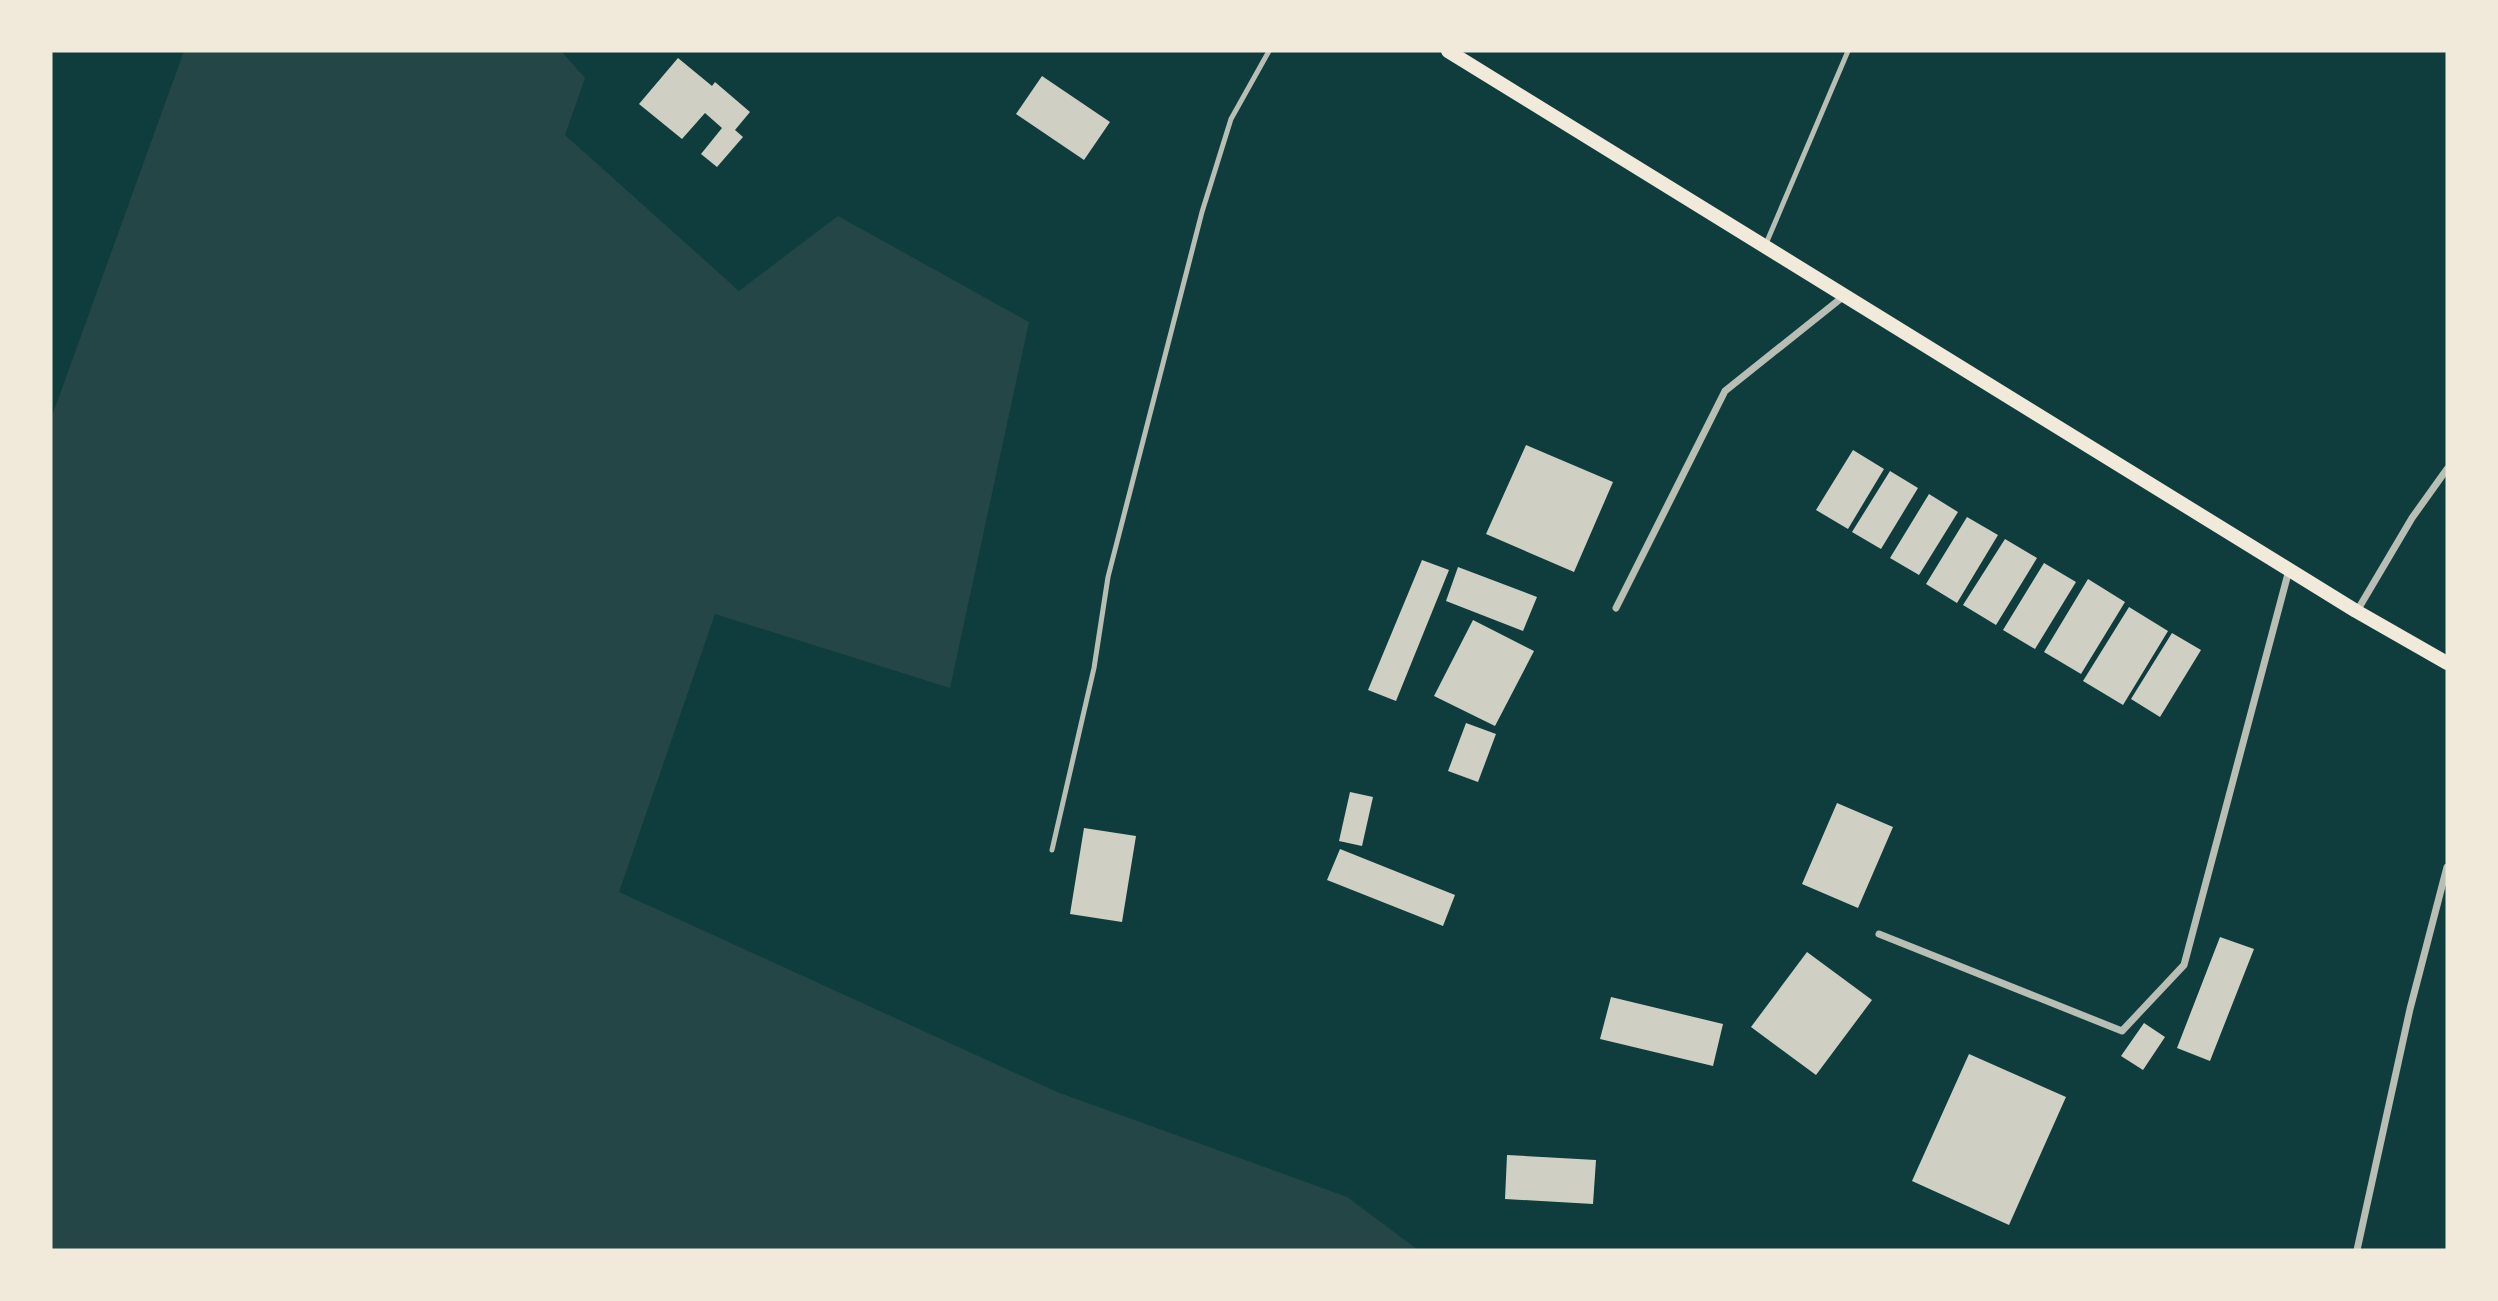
<svg xmlns="http://www.w3.org/2000/svg" width="2498" height="1301" font-family="'PT Sans',sans-serif">
  <rect width="100%" height="100%" fill="#0f3d3e"/>
  <!-- green -->
  <path fill="#244646" d="M184,51h377l24,27 -20,57 174,156 99,-75 191,106 -79,366 -235,-74 -96,278 438,200 290,105 71,53h-1367v-831z"/>
  <!-- building -->
  <path fill="#cfcfc3" d="M678,58l34,28 3,-4 35,30 -15,18 8,7 -26,30 -16,-13 21,-26 -17,-15 -23,26 -43,-35z
    M1042,76l68,46 -26,38 -68,-46z
    M1526,445l87,37 -39,90 -88,-38z
    M1853,450l31,19 -36,60 -32,-19z
    M1890,471l28,17 -37,61 -29,-17z
    M1929,494l29,18 -39,63 -29,-17z
    M1967,517l31,18 -41,68 -31,-19z
    M2005,539l32,19 -41,67 -33,-20z
    M1422,560l27,10 -53,131 -28,-11z
    M2044,563l32,19 -41,67 -32,-19z
    M1458,567l79,30 -14,34 -77,-30z
    M2088,579l37,23 -44,72 -37,-22z
    M2129,607l39,24 -45,74 -40,-24z
    M1473,620l61,31 -39,75 -61,-30z
    M2172,633l29,17 -41,67 -29,-18z
    M1466,723l30,11 -18,48 -30,-11z
    M1350,792l23,5 -11,49 -23,-5z
    M1837,803l56,24 -35,81 -56,-24z
    M1084,828l52,8 -14,86 -52,-8z
    M1340,849l115,46 -12,31 -116,-46z
    M2220,937l34,12 -44,112 -33,-13z
    M1807,952l65,48 -56,75 -65,-48z
    M1611,997l112,27 -10,42 -113,-27z
    M2144,1023l21,14 -22,33 -22,-14z
    M1969,1054l97,43 -57,128 -97,-44z
    M1507,1155l89,5 -3,44 -88,-5z"/>
  <g fill="none" stroke-linecap="round" stroke-linejoin="round">
    <!-- service -->
    <path stroke="#b8beb3" stroke-width="5" d="M1765,246l83,-195
      M1052,850l42,-182 14,-91 94,-365 29,-93 38,-68"/>
    <!-- minor -->
    <path stroke="#b8beb3" stroke-width="7" d="M1616,608l109,-217 119,-95
      M2357,611l55,-93 35,-49
      M1879,934l243,97 62,-66 105,-395
      M2357,1250l53,-241 37,-142"/>
    <!-- secondary -->
    <path stroke="#f1e9da" stroke-width="14" d="M1448,51l908,560 91,52"/>
  </g>
  <!-- border -->
  <rect width="2498" height="1301" fill="none" stroke="#f1e9da" stroke-width="105"/>
</svg>
